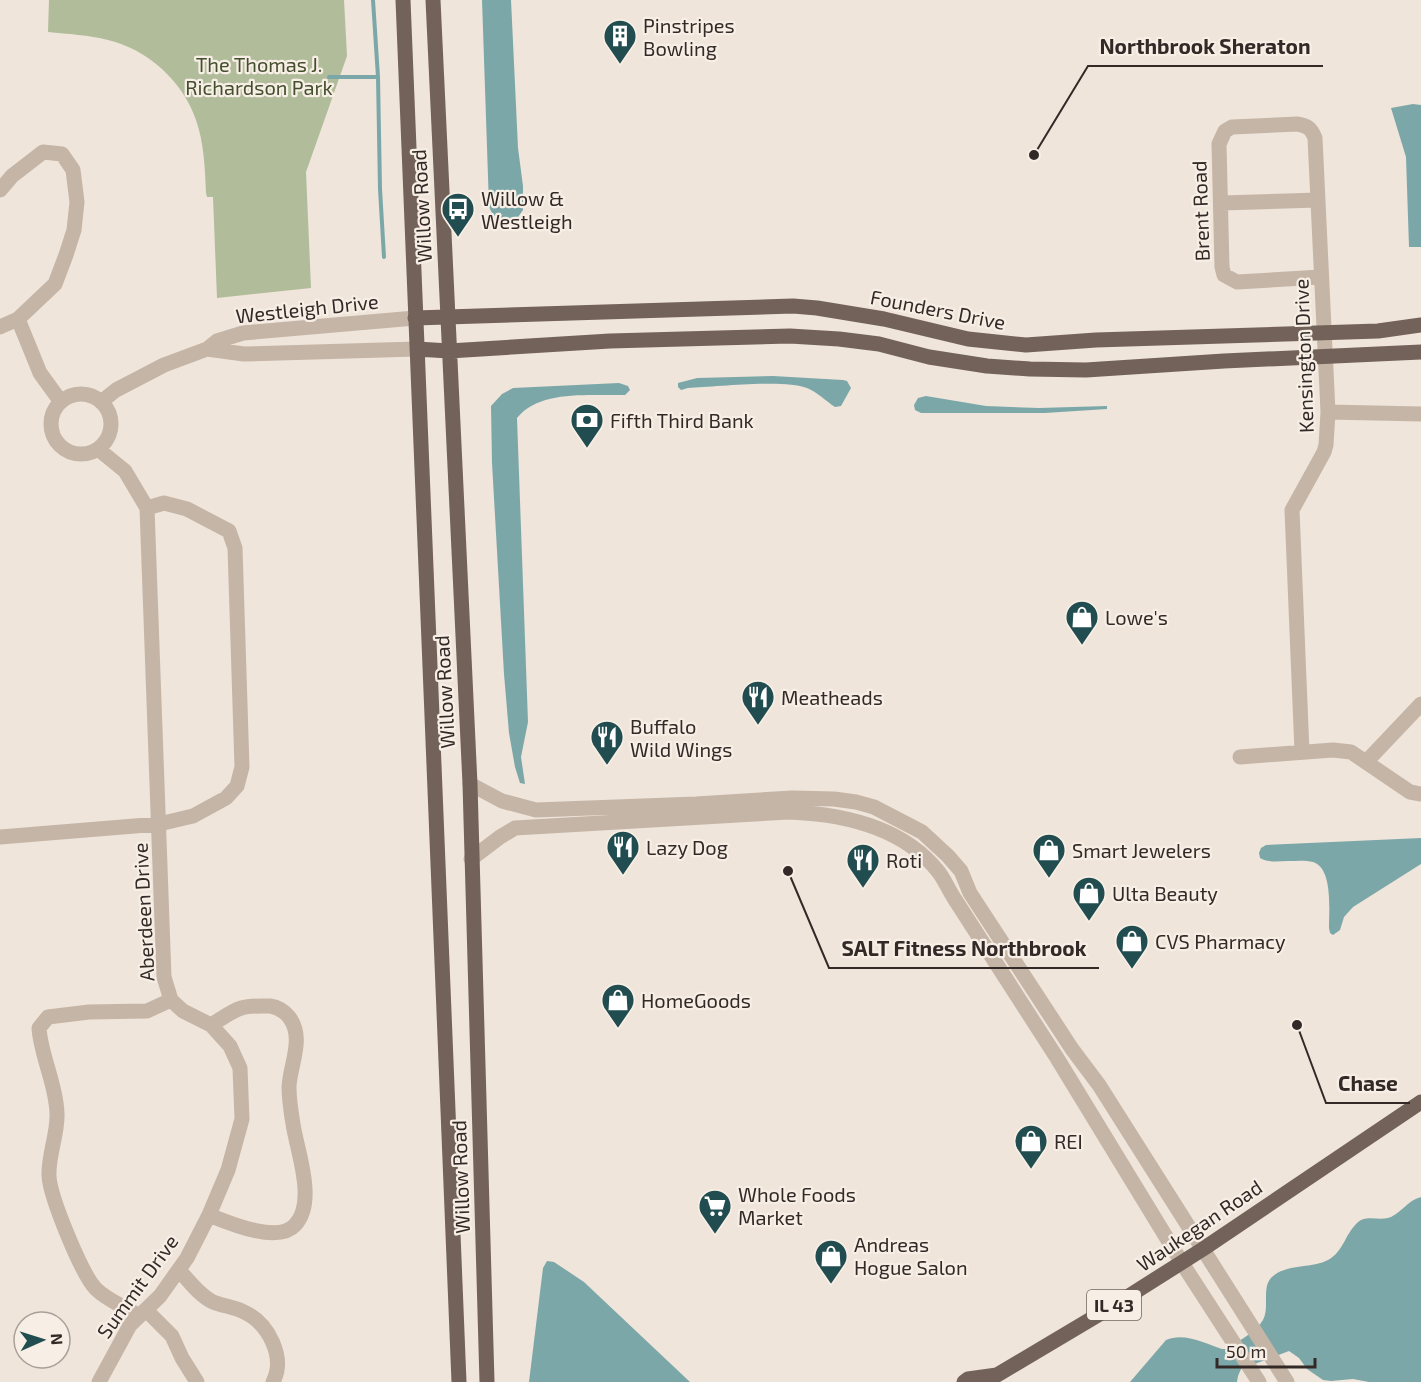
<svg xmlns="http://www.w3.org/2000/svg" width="1421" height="1382" font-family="'Exo 2',sans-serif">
  <rect width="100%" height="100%" fill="#efe5da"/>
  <!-- green -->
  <path fill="#b1bc9b" d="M49,0h295l3,56 -41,116 5,116 -94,10 -4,-101h-6l-1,-4c-1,-25 -2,-50 -10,-73 -13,-39 -49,-71 -88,-80 -19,-5 -40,-6 -60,-8z"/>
  <!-- water -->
  <path fill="#7ca7a9" d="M482,0h29l7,148 5,38v24l-7,10c-15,3 -22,1 -27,-14z
    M1413,104l8,1v142h-12l-3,-90 -15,-49z
    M773,376l70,4 4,1 4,7 -10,18 -6,1c-9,-6 -18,-15 -28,-19 -23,-9 -91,-1 -119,0l-7,2 -3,-3v-4l19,-5z
    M619,383l9,3 2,4 -5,5c-34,1 -85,-6 -108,23l11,304 -7,35 4,27 -5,-1 -5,-16 -6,-34 -5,-59 -12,-211 -1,-57 11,-12 11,-6z
    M926,396l60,10 53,2 68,-2v3l-62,4h-124l-6,-3 -1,-5 4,-7z
    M1421,838v26l-68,43 -9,10 -4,13 -7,5 -3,-2 -1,-5c0,-18 4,-60 -16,-66 -8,-2 -17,-1 -25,-1 -10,0 -19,2 -28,-3l-1,-5 2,-5 5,-3z
    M1421,1197v185h-52l-16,-3 -22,2 -8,-1 -16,-11 -8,-11 -10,-7 -48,18 -3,7 -1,6h-107l36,-42c18,-8 38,3 56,9h6c10,-8 29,-18 35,-29 7,-13 -2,-33 9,-43 15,-14 39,-8 56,-17 15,-8 17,-25 28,-36 10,-11 23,-2 35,-7 11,-5 16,-16 30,-20z
    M547,1261l7,1 30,20 106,100h-161l14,-114z"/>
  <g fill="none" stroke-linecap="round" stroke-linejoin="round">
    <!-- stream -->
    <path stroke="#7ca7a9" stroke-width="4" d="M329,77h49l-5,-77
      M378,77l2,112 4,68"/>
    <!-- minor -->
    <path stroke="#c5b5a7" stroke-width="15" d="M0,190l12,-14 31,-24 19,2 11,16 4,32 -3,28 -8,25 -11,29 -37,35 -18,8
      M1221,203l97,-3
      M18,319l22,54 21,29
      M207,349l37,5 173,-5
      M51 424a30 30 0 1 1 60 0a30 30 0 1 1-60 0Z
      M101,402l15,-12 48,-25 43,-16 10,-8 26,-8 172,-15
      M1328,412l93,2
      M98,449l27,22 22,37 17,469 7,23 12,11 28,14 19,21 10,22 2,51 -14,51 -19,45 -22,43 -27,38 -30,29 -31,57
      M1302,752l-10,-242 32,-58 2,-7 2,-33 -13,-274c-4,-10 -7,-12 -18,-14l-65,3 -7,4 -6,13 3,123 2,8 13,7 84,-5
      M1240,757l93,-7 18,2 59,40 11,2
      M1367,761l54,-57
      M470,784l32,17 34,9 160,-6 96,-6 42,1 22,3 18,5 48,25 26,24 13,15 9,22 102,156 27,36 188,297
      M0,837l159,-13 34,-8 33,-18 11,-12 5,-19 -7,-219 -6,-17 -42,-22 -23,-6 -17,5
      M471,859l29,-22 15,-9 274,-16c53,2 112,14 148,58 7,8 11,19 17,28l103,160 125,205 77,119
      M209,1215c20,8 69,29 86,10 22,-23 2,-74 -2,-101 -2,-12 -4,-25 -4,-37 1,-23 16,-49 0,-70 -5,-6 -12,-10 -19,-11 -32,-1 -33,3 -59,19
      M179,1270c10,11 21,26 34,32 10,4 22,5 31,10 24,11 42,45 29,70
      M146,1310l26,26 10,22 15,24
      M139,1316c-13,-9 -31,-15 -43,-27 -14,-14 -46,-92 -47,-113 -1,-21 9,-42 8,-63 -1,-30 -16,-56 -18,-85l9,-11 41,-5 58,-1 24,-11"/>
    <!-- major -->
    <path stroke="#736259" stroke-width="15" d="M403,0l56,1382
      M433,0l37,784 17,598
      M415,318l378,-12 24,2 67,11 84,20 58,6 70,-5 282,-9 43,-6
      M417,349l32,2 161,-10 180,-5 49,3 40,5 50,13 58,9 43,3 56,1 138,-9 197,-9
      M964,1382l4,-3 29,-4 116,-69 90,-57 218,-147"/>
  </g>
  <!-- icons -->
  <defs>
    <g id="building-pin" transform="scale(1.725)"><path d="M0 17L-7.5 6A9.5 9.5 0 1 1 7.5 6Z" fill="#214d50" stroke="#f7efe6"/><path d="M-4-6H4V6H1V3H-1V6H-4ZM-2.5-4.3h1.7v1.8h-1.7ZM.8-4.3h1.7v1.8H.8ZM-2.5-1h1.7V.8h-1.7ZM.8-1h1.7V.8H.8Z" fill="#fff"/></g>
    <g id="bus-pin" transform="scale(1.725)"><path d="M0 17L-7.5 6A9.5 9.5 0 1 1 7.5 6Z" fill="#214d50" stroke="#f7efe6"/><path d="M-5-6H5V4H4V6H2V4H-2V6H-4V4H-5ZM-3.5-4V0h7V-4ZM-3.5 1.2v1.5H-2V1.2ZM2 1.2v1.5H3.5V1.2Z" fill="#fff"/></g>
    <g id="bank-pin" transform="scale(1.725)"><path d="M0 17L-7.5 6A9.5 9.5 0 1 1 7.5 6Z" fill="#214d50" stroke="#f7efe6"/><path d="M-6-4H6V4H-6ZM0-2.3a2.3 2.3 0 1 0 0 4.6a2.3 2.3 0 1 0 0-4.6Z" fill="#fff"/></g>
    <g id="shop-pin" transform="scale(1.725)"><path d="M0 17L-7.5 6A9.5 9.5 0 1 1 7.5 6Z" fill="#214d50" stroke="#f7efe6"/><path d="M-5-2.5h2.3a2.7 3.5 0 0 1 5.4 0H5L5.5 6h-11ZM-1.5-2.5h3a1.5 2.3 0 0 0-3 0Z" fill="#fff"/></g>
    <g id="restaurant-pin" transform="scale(1.725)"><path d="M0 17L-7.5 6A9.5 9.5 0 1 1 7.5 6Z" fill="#214d50" stroke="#f7efe6"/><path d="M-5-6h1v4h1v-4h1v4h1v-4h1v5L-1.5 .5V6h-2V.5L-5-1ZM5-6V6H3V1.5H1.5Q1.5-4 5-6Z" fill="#fff"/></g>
    <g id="supermarket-pin" transform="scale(1.725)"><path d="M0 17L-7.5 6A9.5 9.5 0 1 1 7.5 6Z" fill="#214d50" stroke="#f7efe6"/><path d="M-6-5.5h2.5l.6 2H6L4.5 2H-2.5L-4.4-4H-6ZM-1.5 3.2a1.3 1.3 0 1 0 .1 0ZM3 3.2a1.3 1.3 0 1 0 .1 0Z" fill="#fff"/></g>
  </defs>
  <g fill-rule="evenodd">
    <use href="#building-pin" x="620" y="36"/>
    <use href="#bus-pin" x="458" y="209"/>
    <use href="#bank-pin" x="587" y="420"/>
    <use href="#shop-pin" x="1082" y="617"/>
    <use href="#restaurant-pin" x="758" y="697"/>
    <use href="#restaurant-pin" x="607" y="737"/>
    <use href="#restaurant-pin" x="623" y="847"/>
    <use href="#shop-pin" x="1049" y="850"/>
    <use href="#restaurant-pin" x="863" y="860"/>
    <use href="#shop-pin" x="1089" y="893"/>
    <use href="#shop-pin" x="1132" y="941"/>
    <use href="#shop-pin" x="618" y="1000"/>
    <use href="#shop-pin" x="1031" y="1141"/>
    <use href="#supermarket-pin" x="715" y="1206"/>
    <use href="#shop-pin" x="831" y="1256"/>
  </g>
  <g text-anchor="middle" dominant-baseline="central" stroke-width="4.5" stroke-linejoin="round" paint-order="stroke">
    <!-- shield labels -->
    <rect fill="#f7efe6" stroke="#6e6560" stroke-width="1.5" x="1087" y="1290" width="54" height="30" rx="4.5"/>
    <g font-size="18" font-weight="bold" fill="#332a27">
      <text x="1114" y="1305">IL 43</text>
    </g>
    <!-- poi labels -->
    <g font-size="20" fill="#332a27" stroke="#f7efe6" text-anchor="start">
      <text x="643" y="25">Pinstripes<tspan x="643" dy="23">Bowling</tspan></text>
      <text x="481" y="198">Willow &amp;<tspan x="481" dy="23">Westleigh</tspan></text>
      <text x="610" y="420">Fifth Third Bank</text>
      <text x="1105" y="617">Lowe's</text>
      <text x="781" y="697">Meatheads</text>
      <text x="630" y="726">Buffalo<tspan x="630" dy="23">Wild Wings</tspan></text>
      <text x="646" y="847">Lazy Dog</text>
      <text x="1072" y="850">Smart Jewelers</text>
      <text x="886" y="860">Roti</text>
      <text x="1112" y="893">Ulta Beauty</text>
      <text x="1155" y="941">CVS Pharmacy</text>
      <text x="641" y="1000">HomeGoods</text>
      <text x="1054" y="1141">REI</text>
      <text x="738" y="1194">Whole Foods<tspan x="738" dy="23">Market</tspan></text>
      <text x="854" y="1244">Andreas<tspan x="854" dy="23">Hogue Salon</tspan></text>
    </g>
    <!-- park labels -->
    <g font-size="20" fill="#434e2d" stroke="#f7efe6">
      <text x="259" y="64">The Thomas J.<tspan x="259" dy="23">Richardson Park</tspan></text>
    </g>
    <!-- street labels -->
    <g font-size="20" fill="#332a27" stroke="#f7efe6">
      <text transform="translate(421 206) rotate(-93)">Willow Road</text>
      <text transform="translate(1200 211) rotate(-92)">Brent Road</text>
      <text transform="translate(307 308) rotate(-6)">Westleigh Drive</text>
      <text transform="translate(938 309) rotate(11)">Founders Drive</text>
      <text transform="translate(1303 356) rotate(-92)">Kensington Drive</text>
      <text transform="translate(444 692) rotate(-93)">Willow Road</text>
      <text transform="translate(143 912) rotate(-93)">Aberdeen Drive</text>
      <text transform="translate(460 1177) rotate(-92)">Willow Road</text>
      <text transform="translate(1199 1225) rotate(-34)">Waukegan Road</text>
      <text transform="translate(137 1286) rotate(-54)">Summit Drive</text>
    </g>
  </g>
  <!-- callouts -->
  <path fill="none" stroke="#332a27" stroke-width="2" d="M1034 155L1088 66H1323M788 871L829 968H1099M1297 1025L1326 1103H1410"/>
  <g fill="#332a27" stroke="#f7efe6" stroke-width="2">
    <circle cx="1034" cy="155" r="6"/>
    <circle cx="788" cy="871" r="6"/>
    <circle cx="1297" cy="1025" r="6"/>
  </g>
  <g font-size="21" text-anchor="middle" font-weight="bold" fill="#332a27" stroke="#f7efe6" stroke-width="4.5" stroke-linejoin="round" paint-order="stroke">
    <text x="1205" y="54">Northbrook Sheraton</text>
    <text x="964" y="956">SALT Fitness Northbrook</text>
    <text x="1368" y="1091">Chase</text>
  </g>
  <!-- north arrow -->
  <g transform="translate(42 1340) rotate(87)"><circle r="28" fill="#f7efe6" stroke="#a9a09a" stroke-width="1.5"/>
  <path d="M0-4.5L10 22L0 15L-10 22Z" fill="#214d50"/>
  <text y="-9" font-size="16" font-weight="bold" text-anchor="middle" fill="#332a27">N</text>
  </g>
  <!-- scale -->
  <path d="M1217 1358v9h98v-9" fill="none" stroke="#332a27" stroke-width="3"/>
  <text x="1226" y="1358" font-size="18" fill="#332a27" stroke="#f7efe6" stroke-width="4.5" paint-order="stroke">50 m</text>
</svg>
